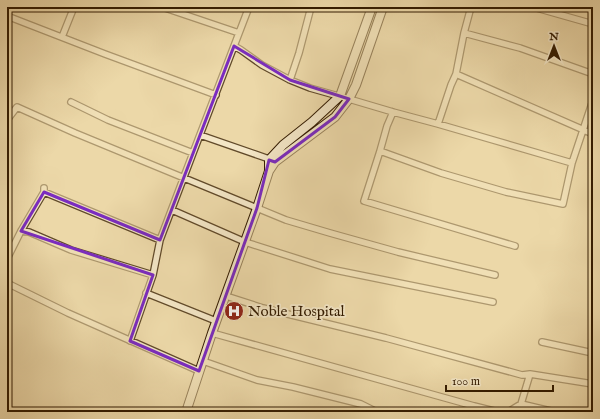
<svg xmlns="http://www.w3.org/2000/svg" width="600" height="419" font-family="'IM FELL English',serif">
  <rect width="100%" height="100%" fill="#ecd8a8"/>
  <filter id="stains"><feTurbulence type="fractalNoise" baseFrequency=".005" numOctaves="4"/><feColorMatrix values="0 0 0 0 .2 0 0 0 0 .09 0 0 0 0 .02 0 0 0 .5 -.17"/></filter>
  <radialGradient id="worn" r=".72"><stop offset=".6" stop-color="#630" stop-opacity="0"/><stop offset="1" stop-color="#630" stop-opacity=".3"/></radialGradient>
  <g fill="none" stroke-linecap="round" stroke-linejoin="round">
    <!-- street casing -->
    <g stroke="#614a2a" stroke-width="8">
      <path id="street" d="M162,7l77,26
        M533,7l60,17
        M7,16l98,38 111,41
        M464,33l7,-26
        M62,37l12,-30
        M234,46l7,4 21,15 28,15 20,8 39,11 44,13 45,12 134,39 21,-63
        M593,74l-73,-26 -56,-15 -8,41 137,60
        M290,80l9,-27 12,-46
        M71,102l37,18 85,33 56,-146
        M393,112l-6,14 -7,25 61,22 65,19 57,12 9,-41
        M7,120l10,-13 58,26 211,87 44,13 68,19 97,23
        M438,124l13,-39 5,-11
        M200,135l72,25
        M380,151l-16,50 151,45
        M44,188v4l116,48
        M172,210l73,32 85,27 163,33
        M21,231l8,1 42,18 82,25
        M7,259l14,-28 23,-39
        M7,283l61,30 131,58
        M146,293l70,28
        M226,296l37,12 123,30 136,37 8,-1 -9,30 -13,8
        M212,333l262,73
        M130,341l23,-66 7,-35 33,-87
        M542,342l51,11
        M203,361l54,19 36,7 68,17 16,8
        M530,374l63,10
        M521,404l34,8
        M472,412l2,-6 24,6"/>
    </g>
    <!-- secondary casing -->
    <g stroke="#331b00" stroke-width="10">
      <path id="secondary" d="M269,171l6,-9 60,-45 14,-18 7,-14 27,-78
        M186,412l26,-79 45,-125 12,-37v-11l14,-15 29,-23 28,-26 32,-89"/>
    </g>
    <!-- street -->
    <use href="#street" stroke="#f3e6c6" stroke-width="5.5"/>
    <!-- secondary -->
    <use href="#secondary" stroke="#f3e6c6" stroke-width="8"/>
  </g>
  <!-- marked area -->
  <path d="M0 0H600V419H0ZM234,46l56,34 59,19 -14,18 -60,45 -6,-2 -12,48 -58,163 -69,-30 23,-66 -132,-44 23,-39 116,48z" fill="#ecd8a8" fill-opacity=".55" fill-rule="evenodd"/>
  <path fill="none" stroke="#7b2cbf" stroke-width="3" stroke-linejoin="round" d="M234,46l56,34 59,19 -14,18 -60,45 -6,-2 -12,48 -58,163 -69,-30 23,-66 -132,-44 23,-39 116,48z"/>
  <!-- icons -->
  <defs>
    <g id="hospital-disc" transform="scale(1)"><circle r="9.5" fill="#8f2418" stroke="#f3e6c6"/><path d="M-5-5h3v3.5h4V-5h3V5h-3V1.5h-4V5h-3Z" fill="#fff"/></g>
  </defs>
  <g fill-rule="evenodd">
    <use href="#hospital-disc" x="234" y="311"/>
  </g>
  <g text-anchor="middle" dominant-baseline="central" stroke-width="3.5" stroke-linejoin="round" paint-order="stroke">
    <!-- poi labels -->
    <g font-size="15" fill="#331b00" stroke="#f3e6c6" text-anchor="start">
      <text x="248" y="311">Noble Hospital</text>
    </g>
  </g>
  <!-- margin -->
  <rect width="600" height="419" fill="none" stroke="#ecd8a8" stroke-width="24"/>
  <rect x="8" y="8" width="584" height="403" fill="none" stroke="#331b00" stroke-width="2"/>
  <rect x="12" y="12" width="576" height="395" fill="none" stroke="#331b00"/>
  <!-- north arrow -->
  <g transform="translate(554 46)" stroke="#f3e6c6" stroke-width="3" paint-order="stroke">
  <path d="M0-3L7 15L0 10L-7 15Z" fill="#331b00"/>
  <text y="-6" font-size="11" font-weight="bold" text-anchor="middle" fill="#331b00">N</text>
  </g>
  <!-- scale -->
  <path d="M446 385v6h107v-6" fill="none" stroke="#331b00" stroke-width="2"/>
  <text x="452" y="385" font-size="12" fill="#331b00" stroke="#f3e6c6" stroke-width="3" paint-order="stroke">100 m</text>
  <rect width="100%" height="100%" filter="url(#stains)"/>
  <rect width="100%" height="100%" fill="url(#worn)"/>
</svg>
